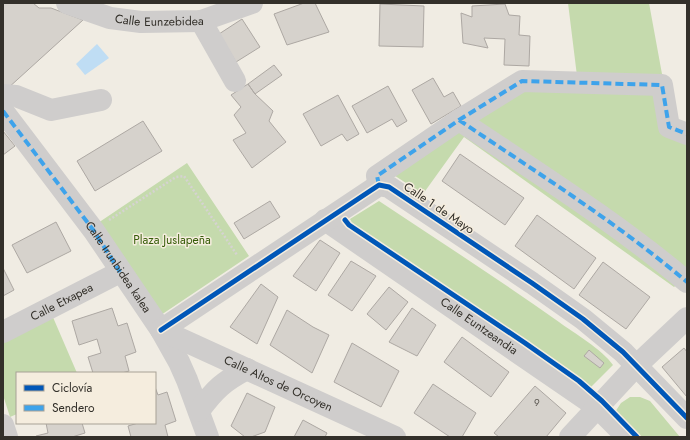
<svg xmlns="http://www.w3.org/2000/svg" width="690" height="440" font-family="Jost,sans-serif">
  <rect width="100%" height="100%" fill="#f0ece3"/>
  <!-- green -->
  <path fill="#c5daad" d="M568,3h81l13,71 25,69v133l-13,11 -210,-150 -41,57 -37,-24 77,-63 114,-31z
    M187,163l62,93 -91,61 -63,-92z
    M379,201c60,40 121,79 180,121 15,11 44,28 54,43l-22,22 -235,-155 -6,-13z
    M52,315l25,58h-60v41l-7,3 -7,-22v-54z
    M630,397h10l10,4 30,36h-45l-20,-25 6,-9z"/>
  <!-- water -->
  <path fill="#bfddf4" d="M97,44l12,14 -24,17 -9,-11z"/>
  <!-- building -->
  <path fill="#d6d2cc" stroke="#ada8a3" d="M3,3h30l6,5h12l32,12 -76,69 -4,-5z
    M304,3h11l14,29 -42,13 -13,-31z
    M380,4l44,2 -1,41 -44,-1z
    M505,4l4,11 11,1 -1,19 11,1 -1,30 -25,-1 1,-26 -21,-1 4,10 -25,-5 -2,-30 11,4v-11z
    M242,19l18,28 -24,15 -17,-28z
    M274,65l8,10 -27,19 -7,-10z
    M433,78l11,19 9,-5 8,14 -30,18 -19,-34z
    M248,84l7,10 18,17 -4,10 17,21 -34,26 -19,-28 13,-7 -12,-18 7,-8 -10,-12z
    M388,86l19,35 -10,6 -5,-8 -25,14 -15,-27z
    M338,95l21,39 -12,7 -5,-7 -21,12 -18,-32z
    M143,121l19,30 -67,40 -18,-30z
    M3,131l12,15 -12,9z
    M460,154l64,44 -19,27 -63,-44z
    M270,201l10,16 -36,22 -10,-16z
    M537,215l59,43 -22,31 -59,-43z
    M56,222l15,29 -44,22 -15,-28z
    M320,240l20,13 -24,38 -23,-15z
    M351,261l25,15 -24,35 -24,-16z
    M603,262l47,35 -24,32 -47,-34z
    M3,268l11,22 -11,6z
    M261,284l17,13 -21,47 -27,-17z
    M389,287l19,15 -22,28 -19,-16z
    M112,308l6,18 9,-3 9,29 -11,4 4,15 -7,2h-29l-5,-16 13,-4 -4,-14 -18,6 -7,-24z
    M412,308l24,17 -19,31 -28,-14z
    M287,310l26,17 16,8 -17,38 -42,-28z
    M462,337l47,35 -18,25 -47,-35z
    M352,343l47,28 -18,36 -47,-25z
    M684,348l3,4v45l-25,-30z
    M589,350l15,13 -4,5 -16,-12z
    M433,384l43,29 -14,24h-12l-36,-24z
    M535,386l31,27 -20,24h-47l-5,-4z
    M155,387l3,8 9,-3 9,29 -11,4 3,12h-37l-3,-11 10,-3h17z
    M247,393l28,14 -10,25 -14,5h-6l-14,-11z
    M303,420l24,13 -2,4h-31z
    M46,423h36l3,10 -13,4h-35l-1,-1 12,-3z"/>
  <g fill="none" stroke-linecap="round" stroke-linejoin="round">
    <!-- path -->
    <path stroke="#d5d3d1" stroke-width="2.5" stroke-dasharray="2 2" stroke-linecap="butt" d="M109,220l67,-43 8,-1 53,79"/>
    <!-- minor -->
    <g stroke="#cfcdcc" stroke-width="22">
      <path id="s1" d="M67,3l43,15 31,4 60,-1 51,-18"/>
      <path d="M201,21l34,60"/>
      <path d="M3,95l13,1 35,14 50,-10"/>
      <path id="s2" d="M3,111l91,120 67,99 18,32 8,18 21,57"/>
      <path d="M459,120c77,52 157,102 228,162"/>
      <path d="M379,185l-2,-9 82,-56 63,-39 140,4 7,42 18,7"/>
      <path id="s3" d="M325,220l272,187 30,30"/>
      <path d="M161,330l218,-145 10,2 143,96 51,36 40,33 64,66"/>
      <path id="s4" d="M161,330l234,107"/>
      <path id="s5" d="M3,332l117,-60"/>
      <path d="M199,411c15,-21 25,-30 48,-42"/>
      <path d="M3,425l4,12"/>
      <path d="M570,437l66,-71 51,-48"/>
    </g>
    <!-- quiet -->
    <path stroke="#3ea3eb" stroke-width="4" stroke-dasharray="8 4" stroke-linecap="butt" d="M3,111l91,120 26,41
      M459,120c77,52 157,102 228,162
      M379,185l-2,-9 82,-56 63,-39 140,4 7,42 18,7"/>
    <!-- cycleway casing -->
    <g stroke="#f5edde" stroke-width="8">
      <path id="cycleway" d="M345,220l4,5 176,118 54,38 23,20 35,36
        M161,330l218,-145 10,2 143,96 51,36 40,33 64,66"/>
    </g>
    <!-- cycleway -->
    <use href="#cycleway" stroke="#0057b8" stroke-width="5"/>
  </g>
  <g text-anchor="middle" dominant-baseline="central" stroke-width="3" stroke-linejoin="round" paint-order="stroke">
    <!-- number labels -->
    <g font-size="10" fill="#5c5852">
      <text x="537" y="402">9</text>
    </g>
    <!-- street labels -->
    <g font-size="12" fill="#33302a" stroke="#f5edde">
      <text stroke="none"><textPath href="#s1" startOffset="95">Calle Eunzebidea</textPath></text>
      <text transform="translate(439 208) rotate(34)">Calle 1 de Mayo</text>
      <text stroke="none"><textPath href="#s2" startOffset="194">Calle Irunbidea kalea</textPath></text>
      <text stroke="none"><textPath href="#s5" startOffset="66">Calle Etxapea</textPath></text>
      <text stroke="none"><textPath href="#s3" startOffset="187">Calle Euntzeandia</textPath></text>
      <text stroke="none"><textPath href="#s4" startOffset="129">Calle Altos de Orcoyen</textPath></text>
    </g>
    <!-- park labels -->
    <g font-size="12" fill="#365c08" stroke="#f5edde">
      <text x="172" y="240">Plaza Juslapeña</text>
    </g>
  </g>
  <!-- border -->
  <rect width="690" height="440" fill="none" stroke="#33302a" stroke-width="8"/>
  <!-- legend -->
  <rect x="16" y="372" width="140" height="52" fill="#f5edde" stroke="#a7a196"/>
  <rect x="24" y="385" width="20" height="6" fill="#0057b8" stroke="#a7a196"/>
  <text x="52" y="392" font-size="12" fill="#33302a">Ciclovía</text>
  <rect x="24" y="405" width="20" height="6" fill="#3ea3eb" stroke="#a7a196"/>
  <text x="52" y="412" font-size="12" fill="#33302a">Sendero</text>
</svg>
